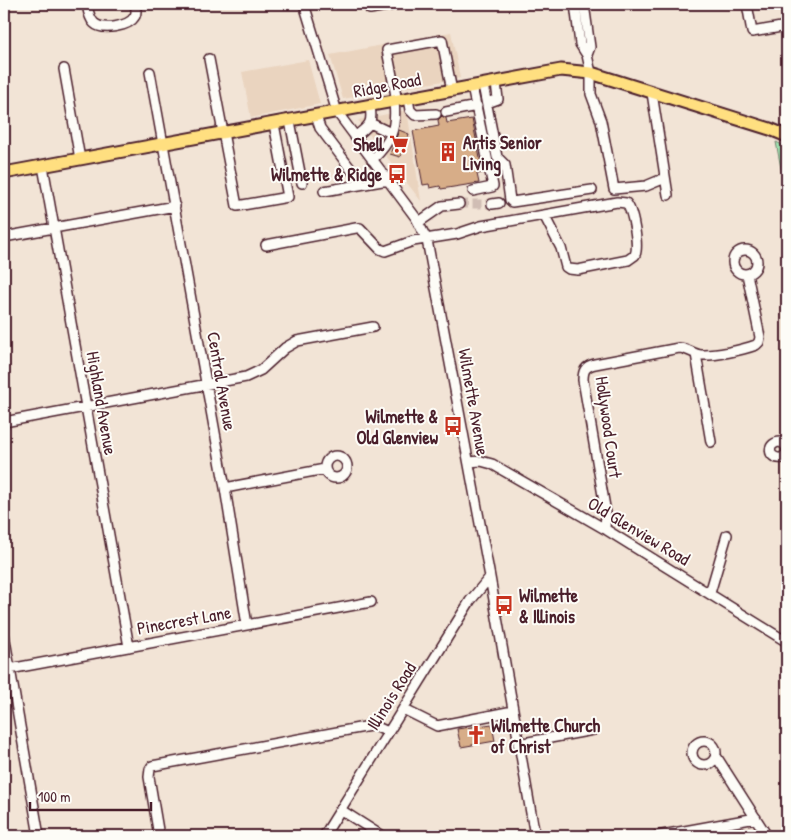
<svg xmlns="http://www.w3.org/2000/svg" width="791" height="840" font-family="'Patrick Hand',sans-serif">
  <rect width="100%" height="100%" fill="#f2e4d6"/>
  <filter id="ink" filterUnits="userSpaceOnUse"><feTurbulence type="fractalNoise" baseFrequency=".02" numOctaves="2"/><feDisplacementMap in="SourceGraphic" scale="10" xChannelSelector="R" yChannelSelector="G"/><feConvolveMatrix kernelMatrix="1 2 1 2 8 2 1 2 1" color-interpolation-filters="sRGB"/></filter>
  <g filter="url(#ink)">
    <!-- built -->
    <path fill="#ead4bf" d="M451,32l9,46 -117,21 -13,-44z
      M308,60l12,44 -69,14 -9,-46z
      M407,110l14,91 -63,-81z"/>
    <!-- green -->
    <path fill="#9ee4b0" stroke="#74826e" d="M776,142l11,5v53z"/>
    <!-- building -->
    <path fill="#d7ad88" stroke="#4a1f2b" d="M442,116l4,2 1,5 25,-4 11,54 -6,1 2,9 -38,6 -1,-3 -10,2 -1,-4 -6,1 -10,-54 26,-5 -1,-6z
      M399,130l10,4 -9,23 -10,-3z
      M492,724l3,17 -34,6 -4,-18z"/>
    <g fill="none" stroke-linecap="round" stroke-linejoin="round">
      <!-- minor-tunnel -->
      <path stroke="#d0bdb4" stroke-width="9" stroke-dasharray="9 4.5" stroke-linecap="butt" d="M459,204h33"/>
      <!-- minor casing -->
      <g stroke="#4a1f2b" stroke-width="12">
        <path id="minor" d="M87,4c1,6 2,14 7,19 8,8 35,4 41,-7 2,-4 1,-8 0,-12
          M304,4l33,108 79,106 11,22 63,337 45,259
          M368,4l2,5 28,-5
          M575,4l5,40 7,11 4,18v21l10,27 13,68 32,-3 19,-8
          M584,4l6,43 -3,8
          M747,4l5,28 35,-6
          M209,59l28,147 51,-9 -14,-73
          M64,69l16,90
          M150,72l75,416 22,137
          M483,85l14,72 8,8 5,35 2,2 80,-12
          M472,87l21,99 -1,1 -19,4
          M652,93l16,102
          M408,99l2,11 5,5 21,-1
          M397,101l-10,-51 55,-10 10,51
          M487,103l11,-4 -2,-16
          M446,112l31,-6
          M316,116l4,12 42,56
          M290,121l12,62
          M370,123l21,10
          M355,137c14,-12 18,-12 15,-31
          M372,160c19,-18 25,-32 22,-58
          M43,166l86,481
          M324,191l64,-11
          M617,202l9,1c7,7 13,43 9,52l-7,5 -50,10 -9,-1 -3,-2 -5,-19 -17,-33z
          M492,204l7,-1
          M419,222l23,-16 17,-2
          M4,237l171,-31
          M266,245l90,-17h4l20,21 5,2 28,-10 44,-7 24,-8 63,-11
          M733 262a12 12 0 1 1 24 0a12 12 0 1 1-24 0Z
          M696,354l15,88
          M4,422l242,-45 15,-7 24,-22 12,-7 76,-14
          M787,448l-5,-6c-16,-1 -15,18 0,16l5,-5
          M325 467a11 11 0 1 1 22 0a11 11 0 1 1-22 0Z
          M469,462l12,-1 11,3 113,65 182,113
          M225,488l100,-19
          M605,529l1,-16 -23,-133c0,-9 2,-14 12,-16l84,-16c8,0 14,6 22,7 14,1 41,-5 55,-10l3,-3 1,-5 -13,-63
          M710,593l17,-58
          M4,634l35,202
          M4,670l367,-68
          M403,709l34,17 76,-15
          M692 753a12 12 0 1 1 24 0a12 12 0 1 1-24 0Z
          M518,744l75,-14
          M716,756l51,80
          M341,810l41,26
          M159,836l-10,-59 1,-8 2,-3 218,-40h5l13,6
          M324,836l146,-235 20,-24
          M657,836l99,-18"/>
      </g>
      <!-- major casing -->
      <g stroke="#4a1f2b" stroke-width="15">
        <path id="major" d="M4,173l557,-103 30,3 179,56 17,7"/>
      </g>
      <!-- minor -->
      <use href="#minor" stroke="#fdfcf7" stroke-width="9"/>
      <!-- major -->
      <use href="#major" stroke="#ffdf80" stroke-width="11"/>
    </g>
  </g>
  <!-- icons -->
  <defs>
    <g id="supermarket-bare" transform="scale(1.5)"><path d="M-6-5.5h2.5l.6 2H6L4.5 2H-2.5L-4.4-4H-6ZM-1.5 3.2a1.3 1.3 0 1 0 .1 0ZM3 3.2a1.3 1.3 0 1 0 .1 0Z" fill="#c8321e" stroke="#fdfcf7" stroke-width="2.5" paint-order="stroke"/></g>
    <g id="building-bare" transform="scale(1.5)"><path d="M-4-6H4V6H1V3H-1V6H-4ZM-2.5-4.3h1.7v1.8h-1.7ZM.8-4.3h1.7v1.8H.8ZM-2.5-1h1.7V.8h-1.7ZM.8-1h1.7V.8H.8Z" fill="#c8321e" stroke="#fdfcf7" stroke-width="2.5" paint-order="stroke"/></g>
    <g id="bus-bare" transform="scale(1.5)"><path d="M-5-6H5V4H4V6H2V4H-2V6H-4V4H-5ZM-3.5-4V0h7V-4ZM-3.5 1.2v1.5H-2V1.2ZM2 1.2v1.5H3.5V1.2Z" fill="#c8321e" stroke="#fdfcf7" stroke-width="2.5" paint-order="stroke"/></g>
    <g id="church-bare" transform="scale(1.5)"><path d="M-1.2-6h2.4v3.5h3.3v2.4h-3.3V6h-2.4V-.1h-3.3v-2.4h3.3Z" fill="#c8321e" stroke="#fdfcf7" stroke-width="2.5" paint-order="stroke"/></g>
  </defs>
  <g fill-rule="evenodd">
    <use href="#supermarket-bare" x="399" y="144"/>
    <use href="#building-bare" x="448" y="152"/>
    <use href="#bus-bare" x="397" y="174"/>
    <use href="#bus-bare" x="453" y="426"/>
    <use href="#bus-bare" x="504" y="605"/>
    <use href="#church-bare" x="476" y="735"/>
  </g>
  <g text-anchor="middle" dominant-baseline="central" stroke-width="4" stroke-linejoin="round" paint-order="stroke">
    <!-- street labels -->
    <g font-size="18" fill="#4a1f2b" stroke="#fdfcf7">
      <text transform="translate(387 85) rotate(-11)">Ridge Road</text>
      <text transform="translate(222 381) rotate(80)">Central Avenue</text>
      <text transform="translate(474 402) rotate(80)">Wilmette Avenue</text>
      <text transform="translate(102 403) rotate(80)">Highland Avenue</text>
      <text transform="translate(609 427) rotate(82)">Hollywood Court</text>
      <text transform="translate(639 531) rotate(31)">Old Glenview Road</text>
      <text transform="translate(184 620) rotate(-10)">Pinecrest Lane</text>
      <text transform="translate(391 696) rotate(-58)">Illinois Road</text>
    </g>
    <!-- poi labels -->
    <g font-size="18" font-weight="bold" fill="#4a1f2b" stroke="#fdfcf7" text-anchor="start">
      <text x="463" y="142">Artis Senior<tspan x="463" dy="21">Living</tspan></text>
      <text x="384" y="144" text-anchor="end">Shell</text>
      <text x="382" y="174" text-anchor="end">Wilmette &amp; Ridge</text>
      <text x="438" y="416" text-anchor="end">Wilmette &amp;<tspan x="438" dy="21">Old Glenview</tspan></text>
      <text x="519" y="595">Wilmette<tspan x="519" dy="21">&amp; Illinois</tspan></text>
      <text x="491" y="725">Wilmette Church<tspan x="491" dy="21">of Christ</tspan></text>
    </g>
  </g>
  <!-- margin -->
  <rect width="791" height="840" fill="none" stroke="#fdfcf7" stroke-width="20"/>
  <rect x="10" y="10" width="771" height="820" fill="none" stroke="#4a1f2b" stroke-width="2" filter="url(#ink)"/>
  <!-- scale -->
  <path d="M30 802v8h121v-8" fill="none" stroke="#4a1f2b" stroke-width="2.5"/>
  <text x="38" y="802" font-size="15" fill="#4a1f2b" stroke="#fdfcf7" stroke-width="4" paint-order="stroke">100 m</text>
</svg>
